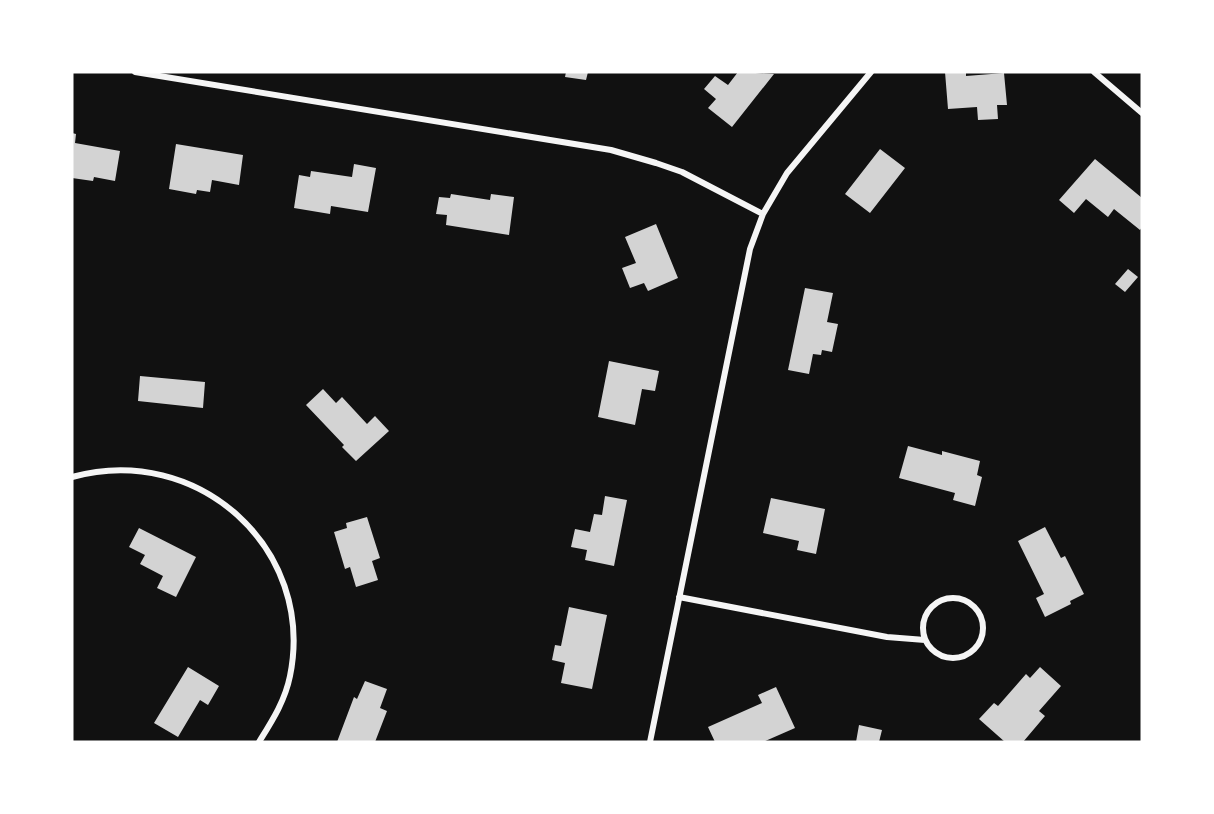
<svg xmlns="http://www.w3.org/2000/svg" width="1214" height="814" font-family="Lora,serif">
  <rect width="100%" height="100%" fill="#111"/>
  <!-- building -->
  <path fill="#d3d3d3" d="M566,72h22l-2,8 -21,-3z
    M738,72l36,2 -42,53 -24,-19 8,-9 -12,-10 11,-13 13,9z
    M945,72h21v4l38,-3 3,32h-10l1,14 -20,1 -1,-13 -29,2z
    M72,133l4,1 -1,9 45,8 -5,30 -21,-4 -1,4 -21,-3z
    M176,144l67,11 -4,30 -27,-5 -2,12 -13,-2 -1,4 -27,-5z
    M880,149l25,19 -35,45 -25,-19z
    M1095,159l47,39v29l-2,3 -26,-21 -6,8 -22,-18 -12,14 -15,-13z
    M354,164l22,4 -8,44 -37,-6 -1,8 -36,-6 5,-33 11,2 1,-6 41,6z
    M451,194l39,6 1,-6 23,3 -5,38 -63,-10 1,-10 -11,-1 3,-17 11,1z
    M656,224l22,54 -30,13 -4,-8 -14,5 -8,-20 14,-5 -11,-26z
    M1128,269l10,8 -13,15 -10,-8z
    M805,288l28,5 -6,29 11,2 -6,28 -10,-2 -1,5 -8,-1 -4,20 -21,-4z
    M609,361l50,10 -4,20 -13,-2 -7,36 -37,-8z
    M140,376l65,6 -2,26 -65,-7z
    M323,389l13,14 6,-6 25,27 8,-8 14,15 -33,30 -14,-14 2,-2 -38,-40z
    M908,446l34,9v-4l38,10 -3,14 5,2 -7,29 -22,-6 2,-7 -56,-15z
    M605,496l22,4 -13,66 -29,-6 2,-10 -16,-3 4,-18 15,3 4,-18 8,1z
    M771,498l54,11 -9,45 -19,-4 2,-9 -36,-8z
    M367,517l13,41 -8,3 6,19 -22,7 -6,-20 -5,2 -11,-37 13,-4 -1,-5z
    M1045,527l16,31 4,-2 19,38 -14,7 1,3 -26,13 -9,-19 8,-4 -26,-53z
    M139,528l57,29 -20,40 -19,-9 6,-12 -23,-12 5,-9 -16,-8z
    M569,607l38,8 -15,74 -31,-6 4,-20 -13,-3 3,-15 6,1z
    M188,667l31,19 -11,19 -8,-5 -22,37 -24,-14z
    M1040,667l21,19 -22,25 6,5 -22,26h-18l-26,-23 15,-16 4,3 28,-32 4,4z
    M365,681l22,8 -7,19 7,3 -12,31h-38l17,-45 3,2z
    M776,687l19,41 -32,14h-48l-7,-15 54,-24 -4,-8z
    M859,725l23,5 -3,12h-23z"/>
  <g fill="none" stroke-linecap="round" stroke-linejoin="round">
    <!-- minor -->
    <path stroke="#f5f5f5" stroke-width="6" d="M135,72l476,78 45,13 26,9 81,42
      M1094,72l48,41
      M72,477c125,-35 244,71 218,199 -5,25 -18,45 -31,66
      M679,597l208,40 38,3
      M923 628a30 30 0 1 1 60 0a30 30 0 1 1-60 0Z
      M650,742l100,-493 13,-35 24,-41 84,-101"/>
  </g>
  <!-- border -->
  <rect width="1214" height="814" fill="none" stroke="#ffffff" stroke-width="147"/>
</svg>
